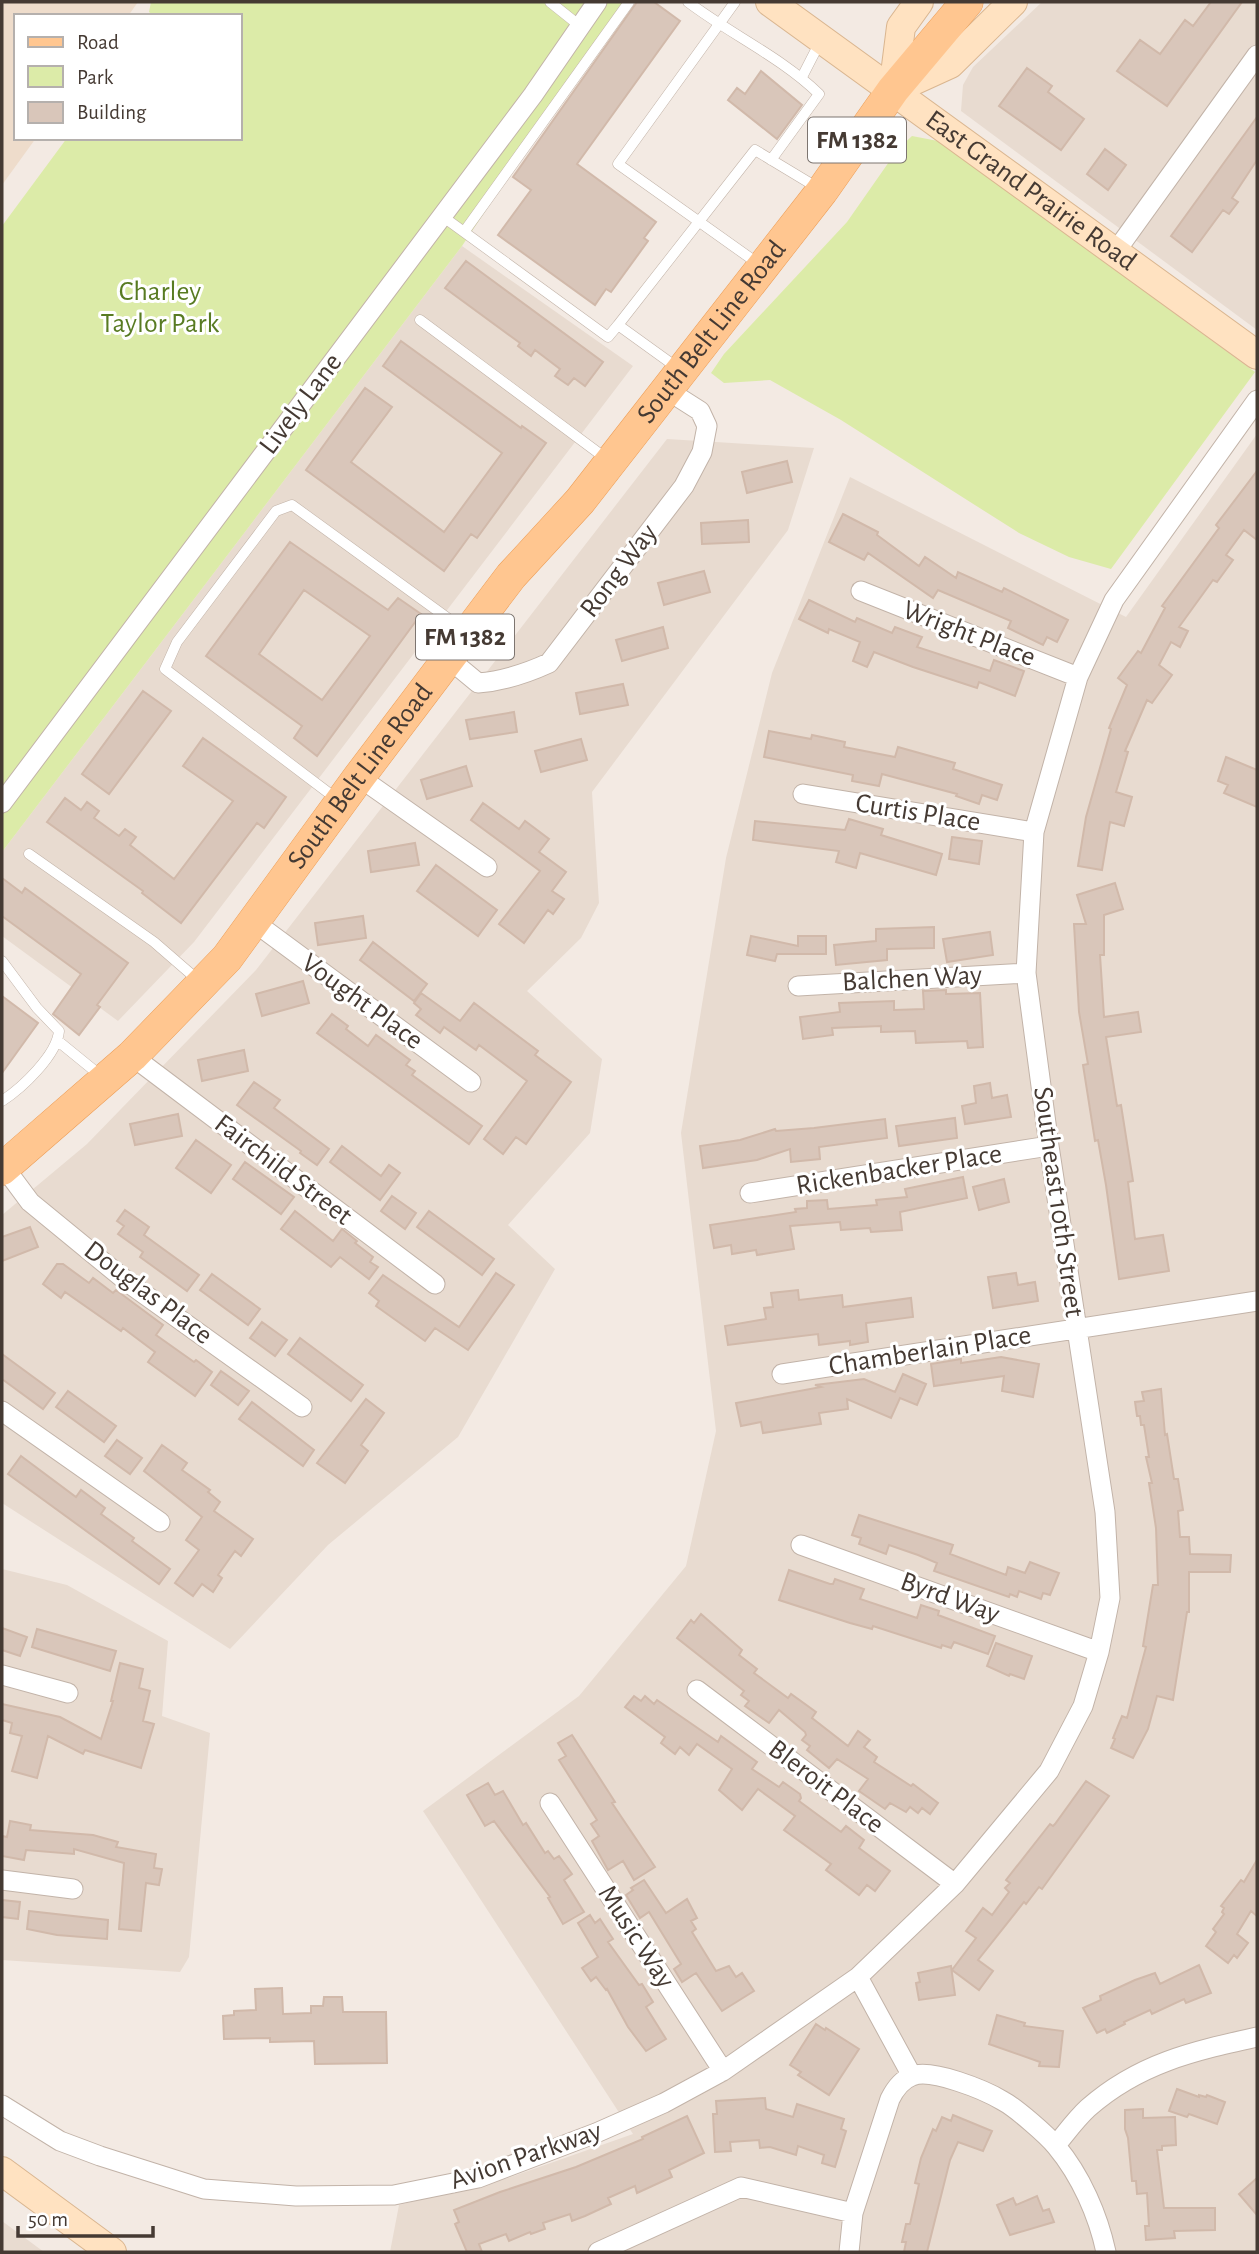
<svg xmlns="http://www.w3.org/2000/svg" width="1259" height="2254" font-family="'Alegreya Sans',sans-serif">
  <rect width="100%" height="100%" fill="#f3eae3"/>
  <!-- residential -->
  <path fill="#e8dbd0" d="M1042,2h215v328l-296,-219 2,-26 10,-18z
    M462,246l171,120 -439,576 -76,79 -116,-85v-84z
    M1257,434v1818h-867l9,-47 109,-27 125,-44 -210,-323 156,-115 107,-130 30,-135 -35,-298 45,-275 46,-185 78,-196 276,140z
    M667,439l147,9 -26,82 -196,262 7,111 -18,35 -54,53 75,68 -12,74 -82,92 47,44 -97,168 -130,108 -98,104 -228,-146v-288l85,-71 169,-174z
    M2,1569l65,16 101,56 -6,75 48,17 -21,224 -9,15 -178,-12z
    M2,2221l42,31h-42z"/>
  <!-- education -->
  <path fill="#eedccb" d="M2,2h136l-10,14h-112v122h20l-34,47z"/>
  <!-- green -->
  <path fill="#dceba8" d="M151,2h474l-163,244 -460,606v-626l65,-88h173v-122h-86l-5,-4z
    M912,136l26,5 317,231 -144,197 -42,-12 -50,-24 -178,-113 -71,-40 -46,3 -13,-10 13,-19 123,-132 51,-73z"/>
  <!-- building -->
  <path fill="#d9c6ba" stroke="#d1b9aa" stroke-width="2" fill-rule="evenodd" d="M637,2h17l26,19 -103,143 79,58 -12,16 4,3 -37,51 -5,-3 -11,16 -97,-70 33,-45 -18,-13z
    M1211,2h31l-75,104 -50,-35 23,-31 20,14 25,-34 8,6z
    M1027,68l25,18 -4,6 36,27 -23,31 -62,-44z
    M761,71l41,34 -25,34 -49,-39 9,-12 8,6z
    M1257,117v43l-25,38 6,4 -9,12 -6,-4 -31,42 -21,-16z
    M1105,149l21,16 -18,25 -21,-16z
    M466,261l137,101 -18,24 -11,-8 -6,7 -13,-9 5,-7 -25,-19 -4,6 -13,-10 2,-3 -75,-55z
    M401,341l120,87 1,-2 24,17 -69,95 -6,-4 -27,37 -138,-101 59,-82 27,19 -41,55 93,70 58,-79 -119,-87z
    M787,461l5,21 -45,11 -5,-21z
    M1257,471v69l-13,-10 -18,25 7,5 -16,22 -4,-2 -34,47 9,4 -8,16 -9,-5 -12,23 13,10 -20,28 -5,-3 -22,51 3,1 -12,40 16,5 -8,29 -14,-4 -8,48 -24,-4 8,-49 25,-88 -2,-1 18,-43 -9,-7 20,-27 3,2 24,-45 -3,-2 57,-78 -3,-3z
    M843,514l35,18 -1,3 42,31 6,-9 31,21 2,-6 44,20 2,-4 64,32 -11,22 -10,-5 -4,8 -35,-17 3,-7 -73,-31 -5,8 -65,-45 -4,7 -35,-18z
    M748,520l1,22 -47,2 -1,-21z
    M290,542l98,68 10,-12 23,16 -104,142 -23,-18 8,-12 -96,-70zM304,590l66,46 -48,64 -63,-46z
    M704,571l6,21 -46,13 -6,-22z
    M809,600l46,22 2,-4 35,15 3,-6 27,10 -5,10 73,24 4,-11 30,11 -9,25 -36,-14 -2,6 -64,-21 -39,-15 -7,15 -14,-6 7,-19 -31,-13 -1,4 -29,-14z
    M663,627l5,21 -46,13 -6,-21z
    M623,684l5,21 -48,9 -4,-21z
    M143,691l28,20 -62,83 -27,-20z
    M514,712l3,20 -47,7 -4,-19z
    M769,731l42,8 1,-4 33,7 -1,5 51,10 3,-10 57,16 -2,6 49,16 -5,15 -15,-5 -3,9 -23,-8 1,-2 -75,-20 -3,12 -27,-5 1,-6 -89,-18z
    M203,738l83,59 -22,31 -7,-5 -76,100 -39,-30 1,-2 -96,-69 18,-24 16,12 6,-8 12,9 -5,7 25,18 6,-7 11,8 -6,8 44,34 59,-78 -50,-35z
    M581,739l6,21 -46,12 -6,-21z
    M1226,757l31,13v37l-33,-14 4,-8 -10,-4z
    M466,766l6,20 -45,13 -6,-19z
    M483,803l36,26 6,-8 24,18 -10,13 27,20 -14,19 12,8 -11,15 -5,-4 -24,33 -25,-19 41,-53 -69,-51z
    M849,819l34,10 -2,6 61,19 -6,21 -76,-22 -4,15 -20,-6 3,-11 -86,-11 2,-19 90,9z
    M952,837l30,4 -3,23 -30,-5z
    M415,843l4,22 -48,7 -3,-21z
    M436,865l61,45 -19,26 -61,-45z
    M2,878l20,15 3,-5 103,75 -31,42 3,2 -21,28 -26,-21 28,-40 -79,-58z
    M1115,883l8,26 -19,6v40h-4l4,62 34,-5 3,20 -35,5 11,69 4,-1 12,76 -5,1 7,57 28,-4 6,36 -50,8 -13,-94 -8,-45 -3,1 -12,-76 5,-1 -9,-52 -5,-88h12l-9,-29z
    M363,916l3,22 -48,7 -3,-22z
    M934,927v21l-47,1v11l-51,5 -2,-20 42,-4v-12z
    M990,932l3,23 -46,7 -4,-23z
    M751,936l47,10v-10h28v18h-49l-2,7 -28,-6z
    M373,942l54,42 -13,17 -54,-41z
    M303,981l6,22 -47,13 -6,-22z
    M946,990v4l34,-1 3,54 -15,1 -1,-7 -51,2 -1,-12 -34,1v-6l-49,2 1,7 -30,4 -3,-22 40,-5 -1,-9 55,-2v9l30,-1 -1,-18z
    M421,993l39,28 14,-18 64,48 -3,4 36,27 -45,62 -10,-7 -13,17 -19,-15 43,-58 -48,-36 -3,5 -32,-23 -4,6 -24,-18 5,-6 -7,-6z
    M2,996l36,27 -36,50z
    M332,1014l16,12 -2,3 22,17 8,-11 34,25 -4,5 9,6 -3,4 70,51 -13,18 -152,-111z
    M244,1050l4,21 -46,10 -4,-21z
    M254,1082l26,18 -6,8 55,41 -12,16 -17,-12 1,-2 -64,-46z
    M990,1083l2,15 15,-3 4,22 -46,7 -3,-18 14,-3 -2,-17z
    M178,1114l4,22 -47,9 -5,-21z
    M955,1118l2,20 -58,8 -3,-20z
    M885,1119l2,19 -68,9 1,12 -29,3 -1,-13 -33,11 -54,8 -3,-22 40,-6 35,-11 1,2 38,-3z
    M196,1140l35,25 -20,28 -35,-25z
    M342,1146l39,30 8,-11 11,8 -20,27 -50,-38z
    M245,1162l49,35 -13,17 -48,-35z
    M963,1177l4,21 -67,14 2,18 -31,2 -1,-4 -29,2 -1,-8 -50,4 4,23 -37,6 -1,-5 -24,4 -1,-9 -17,3 -4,-23 86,-13 -1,-3 12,-1v-7l20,-1 1,9 49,-4 -1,-5 31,-3 -2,-8z
    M1004,1179l5,23 -30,8 -6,-23z
    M392,1196l24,17 -11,16 -24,-18z
    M125,1210l24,17 -5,8 55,40 -12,16 -47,-34 3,-5 -25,-18 6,-8 -7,-5z
    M295,1211l38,30 9,-12 15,12 -2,2 18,14 -3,5 8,5 -9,12 -29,-22 -9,10 -50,-38z
    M429,1211l65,48 -12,16 -65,-48z
    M30,1227l8,20 -36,14v-24z
    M57,1264h6l26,19 4,-5 20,15 3,-3 47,35 -7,10 38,27 2,-2 16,12 -17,24 -47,-34 7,-10 -32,-24 -2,3 -56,-39 -4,6 -18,-14z
    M496,1273l18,12 -46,65 -33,-22 -10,13 -49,-35 3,-5 -10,-8 14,-18 76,52z
    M1016,1273l2,12 17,-3 3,19 -45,7 -5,-31z
    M212,1274l48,35 -12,16 -48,-35z
    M798,1290l1,10 43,-5 1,12 68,-9 2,19 -47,6 2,19 -18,3v-4l-31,4 -1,-11 -90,11 -3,-19 41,-7 -2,-11 9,-1 -2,-14z
    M262,1322l25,18 -12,16 -25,-18z
    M300,1338l63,47 -12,16 -63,-47z
    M2,1354l53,39 -12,16 -41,-30z
    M1001,1357l38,7 -6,33 -31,-6 2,-15 -70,10 -3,-22 30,-5v4z
    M221,1371l28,20 -11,14 -27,-20z
    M903,1374l23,10 -9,21 -17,-7 -9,20 -44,-19 1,10 -29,4 2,11 -58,9 -2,-11 -20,4 -5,-23 85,-16 -6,-2 49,-6 31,13z
    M1161,1389l4,46 2,-1 7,45h4l5,31 -5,1 2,26h9l1,17 41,1 -1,17h-41v40h-2l-14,88 -16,-4 -9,33 -15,29 -22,-10 4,-9 -2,-1 9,-22 5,2 19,-71 -3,-1 10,-61h5l-2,-57 -7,-45h3l-6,-26h3l-5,-32h-3l-1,-9h-3l-2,-14 9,-1 -2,-9z
    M68,1391l48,35 -12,16 -48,-35z
    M366,1399l18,14 -23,32 7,6 -23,32 -28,-20z
    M252,1402l62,48 -11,16 -64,-47z
    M117,1440l25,18 -12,16 -25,-18z
    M162,1445l25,18 -5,7 28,20 -2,2 12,10 -6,9 39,28 -12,17 -6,-5 -17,24 4,3 -9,14 -11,-8 -9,12 -18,-13 24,-33 -13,-10 16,-23 -58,-46z
    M21,1456l55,41 5,-7 24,18 -4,6 33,24 -2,3 38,28 -11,15 -151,-110z
    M859,1515l94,30 -3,9 56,21 2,-8 17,6 5,-11 29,11 -9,22 -7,-2 -2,6 -22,-8 -2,6 -7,-3 -1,3 -75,-26 3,-8 -19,-8 -29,-10 -3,9 -27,-10 2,-6 -9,-3z
    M789,1570l41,14h3l2,-5 29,10 -4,10 57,19 4,-13 18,6 -1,4 57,21 -7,18 -34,-12 -3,6 -9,-3 -1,3 -68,-22 -1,3 -22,-6 -71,-23z
    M701,1614l41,36 -3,5 18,14 -3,4 34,25 3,-4 25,18 -4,6 36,28 10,-15 12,9 -6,7 13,10 -3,5 37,24 2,-2 25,19 -8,11 -8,-6 -4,5 -8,-6 -4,5 -16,-9 -5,6 -26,-18 9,-12 -31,-20 -8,9 -22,-18 3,-4 -8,-6 4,-5 -1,-3 -26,-22 -10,13 -24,-17 4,-5 -8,-6 3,-4 -67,-53 14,-18 3,3z
    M2,1628l25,9 -7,19 -18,-6z
    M37,1629l79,22 -6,20 -78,-24z
    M996,1643l36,13 -8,23 -14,-5 -1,2 -22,-10z
    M120,1663l23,6 -4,19 11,3 -7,30 11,3 -13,44 -56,-18 -2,4 -35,-18 -11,42 -25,-7 10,-35 -12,-3 2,-10 -10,-3v-16l58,13 41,22 12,-38h-2z
    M634,1696l7,5 4,-5 9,8 3,-4 61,42 3,-6 36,26 -5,7 27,18 4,-5 17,12 1,4 -2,3 42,31 5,-6 18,14 -5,8 31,23 -15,20 -8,-6 -8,10 -33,-25 5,-6 -47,-34 11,-14 -37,-27 -16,21 -23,-20 13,-21 -35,-25 -8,11 -9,-8 -5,7 -14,-11 4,-6 -40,-30z
    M572,1735l43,67 -3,1 43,64 -21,13 -11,-19 -15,9 -16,-29 7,-5 -8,-12 6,-4 -38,-60 7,-4 -8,-13z
    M1086,1781l23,15 -67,93 -3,-2 -13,17 -2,-2 -46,58 15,11 -14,19 -27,-20 24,-32 -10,-7 17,-23 9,7 17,-23 -4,-4 5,-5 -4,-3 44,-56 3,2 2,-2z
    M488,1783l7,12 8,-4 20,34 3,-2 19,30 3,-2 6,8 5,-3 13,18 -8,6 20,32 -21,12 -15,-26 2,-1 -56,-76 -9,5 -18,-31z
    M10,1821l21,4 -1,5 63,5 25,7 -2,5 40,7 -2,14 8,1 -3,16 -13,-2 -5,48 -22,-2 5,-66 -50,-14v5l-48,-4 -2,10 -22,-4v-20l5,1z
    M1257,1860v56l-6,-5 -14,23 11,9 -11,15 -3,-3 -6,8 -22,-17 10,-14 -3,-3 11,-15 -2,-2 2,-4 -3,-2 20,-26 3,2z
    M644,1880l22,33 21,-14 10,19 -6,3 5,8 -4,3 24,39 13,-5 7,11 6,-4 12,18 -32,20 -26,-38 -14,9 -8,-13 7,-5 -32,-52 -9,6 -14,-23 7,-5 -2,-2z
    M2,1900l18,2 -2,17 -16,-2z
    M29,1911l79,9 -1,19 -50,-4 -30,-6z
    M590,1915l5,8 5,-4 13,20 -5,3 31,43 3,-1 11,18 -7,5 20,32 -20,12 -18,-24 -21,-38 -1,1 -10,-13 -5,4 -9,-13 16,-11 -20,-34z
    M1199,1965l12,28 -25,10 -2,-4 -32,15 -2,-4 -26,12 1,2 -18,9 -2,-4 -8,4 -14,-25 18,-8 -1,-4 35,-16 20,-7 5,11z
    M951,1966l4,29 -36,5 -3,-17 4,-1 -2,-9z
    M282,1988l1,26 28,-1v-7h12l1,-9h18l1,15h43l1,51 -72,1 -1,-23 -44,1v-4l-46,1 -1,-23 11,-1v-4l22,-1 -1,-21z
    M997,2015l28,8 -1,3 39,5 -4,36 -20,-1 1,-4 -51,-18z
    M816,2024l9,6 1,-2 33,21 -30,46 -31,-20 3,-3 -11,-7z
    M1177,2089l22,8v-2l7,2 1,-2 18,7 -8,22 -28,-10 -2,3 -18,-6z
    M765,2098l1,11 27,8 4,-13 47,15 -3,10 5,2 -11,36 -13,-4 2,-8 -26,-9 -2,9 -26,-8 -10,1 -1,-8 -29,2 1,9 -16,1 -2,-38h4l-1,-13z
    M1143,2109v9l32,-1 1,28 -14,1v4h-5l7,58h51v22l-41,1 1,7 -29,2 -1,-14h4l-2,-33 -10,1 -1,-13h-4l-4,-43 -3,-9v-19z
    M953,2115l39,16 -9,20 -25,-9 -8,18 -23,92h-23l2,-10h-4l4,-18h4l9,-40 -4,-1 6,-25 12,-29 3,2 6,-14 9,4z
    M687,2116l17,37 -35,17 3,7 -35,16 -2,-7 -27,12 3,6 -26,12 -13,5 -2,-7 -27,9 2,6 -14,5 -1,-2 -21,9 -3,-7 -27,10 3,8h-15l-12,-28 4,-2 -5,-12 46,-18 76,-25 67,-28 -1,-2z
    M1257,2178v37l-18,-21z
    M1037,2196l6,15 6,-2 5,13 -44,13 -13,-30 16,-7 3,7z"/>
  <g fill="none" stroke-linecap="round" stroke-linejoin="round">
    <!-- lane casing -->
    <g stroke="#c2b3a8" stroke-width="11">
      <path id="lane" d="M550,2l30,24
        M688,2c42,32 93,55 131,92l-48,66
        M735,2l-117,162 142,101
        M802,77l19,-37
        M442,216l22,16 165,-230
        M464,232l144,105 10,-12 61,44
        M420,320l188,140
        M618,325l137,-175 63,38
        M338,800l-173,-131 12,-27 99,-131 16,-6 172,125
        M29,854l125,88 45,39
        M2,961l35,47 22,23c-2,24 -37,57 -57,70
        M58,1041l43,35"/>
    </g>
    <!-- street casing -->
    <g stroke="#c2b3a8" stroke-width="21">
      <path id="street" d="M1116,251l141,-196
        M861,591l217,86
        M449,659l29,24c26,-2 47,-9 71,-20l135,-177 18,-34 5,-26 -7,-15 -33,-21
        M359,777l128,90
        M803,794l231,38
        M2,803l531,-708 64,-93
        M254,922l217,160
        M798,986l228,-13
        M132,1056l303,228
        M4,1167l26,35 100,82 172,123
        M750,1193l299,-47
        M782,1374l475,-73
        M2,1411l158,111
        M801,1545l298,107
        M2,1675l66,18
        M697,1690l258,194
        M550,1803l173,268
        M2,1880l71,9
        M858,1977l54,99
        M2,2105l58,36 40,15 104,33 92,7 98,-1 84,-17 118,-45 68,-30 59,-32 135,-94 97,-93 94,-113 34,-65 16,-54 11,-54 -5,-86 -56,-366 -23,-173 8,-141 44,-155 36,-77 143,-200
        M1056,2145c10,-12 20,-26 32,-37 51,-45 106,-57 169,-71
        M598,2252l143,-65 112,26
        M849,2252l4,-39 37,-114c5,-10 11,-19 22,-23 19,-8 73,14 91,25 13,7 44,34 53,45 25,30 42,69 50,106"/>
    </g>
    <!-- secondary casing -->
    <g stroke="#dab690" stroke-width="30">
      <g id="secondary">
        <path id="s1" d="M770,2l487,353"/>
        <path d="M893,90l57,-26 63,-62"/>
        <path d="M893,90l8,-63 18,-25"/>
        <path d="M2,2171l110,81"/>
      </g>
    </g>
    <!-- primary casing -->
    <g stroke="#ed9e57" stroke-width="33">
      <g id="primary">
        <path id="s2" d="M2,1169l130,-113 95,-98 132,-181 152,-201 69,-75 242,-310 71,-101 74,-88"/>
      </g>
    </g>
    <!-- lane -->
    <use href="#lane" stroke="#fff" stroke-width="10"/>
    <!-- street -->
    <use href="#street" stroke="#fff" stroke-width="19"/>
    <!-- secondary -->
    <use href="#secondary" stroke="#ffe2c1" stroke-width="28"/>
    <!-- primary -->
    <use href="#primary" stroke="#ffc690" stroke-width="32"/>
  </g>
  <g text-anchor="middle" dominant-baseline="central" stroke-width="6" stroke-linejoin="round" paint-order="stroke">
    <!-- shield labels -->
    <g fill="#fff" stroke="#7d7570" stroke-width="2">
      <rect x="808" y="117.5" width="98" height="45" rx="5"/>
      <rect x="416" y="614.5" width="98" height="45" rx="5"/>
    </g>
    <g font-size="26" font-weight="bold" fill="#453a33">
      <text x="857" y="140">FM 1382</text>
      <text x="465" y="637">FM 1382</text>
    </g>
    <!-- street labels -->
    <g font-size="28" fill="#453a33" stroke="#fff">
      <text stroke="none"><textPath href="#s1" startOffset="322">East Grand Prairie Road</textPath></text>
      <text stroke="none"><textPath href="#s2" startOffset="1101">South Belt Line Road</textPath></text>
      <text transform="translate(301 404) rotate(-53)">Lively Lane</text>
      <text transform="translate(619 571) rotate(-53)">Rong Way</text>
      <text transform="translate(969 634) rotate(21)">Wright Place</text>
      <text stroke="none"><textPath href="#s2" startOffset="534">South Belt Line Road</textPath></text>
      <text transform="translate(918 813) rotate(9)">Curtis Place</text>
      <text transform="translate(912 979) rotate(-3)">Balchen Way</text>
      <text transform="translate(362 1002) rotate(36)">Vought Place</text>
      <text transform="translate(283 1170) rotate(37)">Fairchild Street</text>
      <text transform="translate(899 1170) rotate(-9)">Rickenbacker Place</text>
      <text transform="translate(1058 1202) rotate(82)">Southeast 10th Street</text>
      <text transform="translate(148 1293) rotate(37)">Douglas Place</text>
      <text transform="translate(930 1351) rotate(-9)">Chamberlain Place</text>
      <text transform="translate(950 1598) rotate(20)">Byrd Way</text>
      <text transform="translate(826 1787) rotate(37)">Bleroit Place</text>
      <text transform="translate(636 1937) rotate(57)">Music Way</text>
      <text transform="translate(526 2156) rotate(-19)">Avion Parkway</text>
    </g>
    <!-- park labels -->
    <g font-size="28" fill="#587b22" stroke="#fff">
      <text x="160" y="292">Charley<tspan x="160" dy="32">Taylor Park</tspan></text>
    </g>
  </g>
  <!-- border -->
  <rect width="1259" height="2254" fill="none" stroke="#453a33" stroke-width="7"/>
  <!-- legend -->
  <rect x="14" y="14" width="228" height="126" fill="#ffffff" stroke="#b5b0ad" stroke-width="2"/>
  <rect x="28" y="37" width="35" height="10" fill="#ffc690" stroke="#b5b0ad" stroke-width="2"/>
  <text x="77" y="49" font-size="21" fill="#453a33">Road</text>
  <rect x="28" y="66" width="35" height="21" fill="#dceba8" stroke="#b5b0ad" stroke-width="2"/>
  <text x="77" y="84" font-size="21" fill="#453a33">Park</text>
  <rect x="28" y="102" width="35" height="21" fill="#d9c6ba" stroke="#b5b0ad" stroke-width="2"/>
  <text x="77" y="119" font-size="21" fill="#453a33">Building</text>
  <!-- scale -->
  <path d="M18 2226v10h135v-10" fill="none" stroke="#453a33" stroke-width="3.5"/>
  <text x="28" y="2226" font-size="21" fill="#453a33" stroke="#ffffff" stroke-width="5" paint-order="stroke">50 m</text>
</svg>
